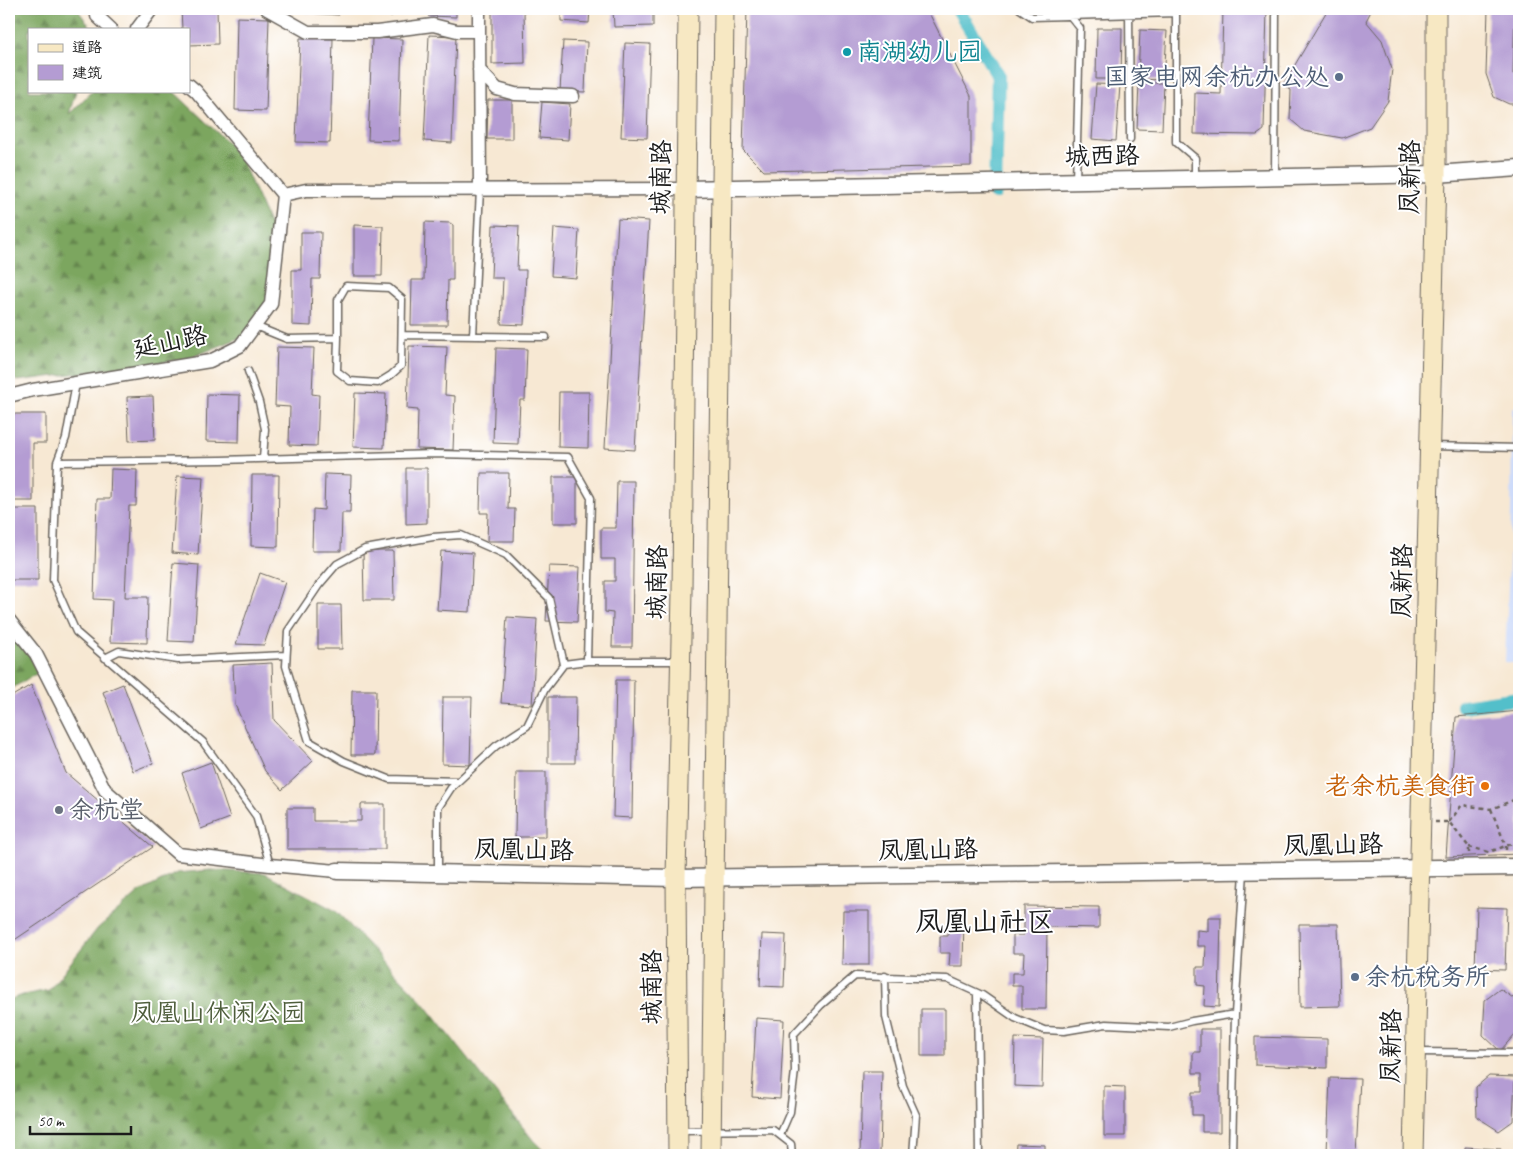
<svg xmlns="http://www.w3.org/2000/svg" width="1528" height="1164" font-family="Caveat,'LXGW WenKai TC',sans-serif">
  <defs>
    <pattern id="forest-firs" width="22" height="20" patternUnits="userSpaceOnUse" patternTransform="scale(1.25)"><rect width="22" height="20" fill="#7ca65f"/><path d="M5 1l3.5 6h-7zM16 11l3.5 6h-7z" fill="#65864e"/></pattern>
  </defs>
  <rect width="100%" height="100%" fill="#fff"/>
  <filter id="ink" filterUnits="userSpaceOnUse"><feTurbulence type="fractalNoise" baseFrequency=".02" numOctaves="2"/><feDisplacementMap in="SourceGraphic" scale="10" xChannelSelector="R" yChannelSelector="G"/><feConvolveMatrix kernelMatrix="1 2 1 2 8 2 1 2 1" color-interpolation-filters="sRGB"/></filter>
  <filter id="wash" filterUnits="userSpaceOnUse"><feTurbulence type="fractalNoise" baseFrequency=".0096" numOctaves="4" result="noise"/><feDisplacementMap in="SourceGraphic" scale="20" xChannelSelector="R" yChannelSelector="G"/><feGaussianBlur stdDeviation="1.12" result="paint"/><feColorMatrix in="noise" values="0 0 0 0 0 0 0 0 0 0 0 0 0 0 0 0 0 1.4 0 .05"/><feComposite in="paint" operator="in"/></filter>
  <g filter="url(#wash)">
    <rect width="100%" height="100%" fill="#f7e8d3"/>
    <!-- built -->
    <path fill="#cddbfa" d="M1512,407l7,2v255l-14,-2 6,-152z"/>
    <!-- forest -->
    <path fill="url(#forest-firs)" stroke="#4c613e" d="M9,9h68l15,20h-63v62h47l-7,23 23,-23h81l65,61 40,92 -10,66 -21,25 -60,24 -170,22 -8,-6z
      M9,621l32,50 -32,19z
      M211,870l54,3 71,38 87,91 110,138 15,15h-539v-155l14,-5 26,-5 49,-62 42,-36 37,-19z"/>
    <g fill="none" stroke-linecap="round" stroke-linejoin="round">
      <!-- canal -->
      <path stroke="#52bfca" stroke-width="14" d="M958,9l40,67 -3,117
        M1463,706l56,-8"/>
    </g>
    <g id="blocks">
      <!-- building -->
      <path fill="#b49cd3" d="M181,9h36l1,35 -29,1v-16h-7z
        M307,9h32v6l-32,-2z
        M361,9h32l-1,7 -31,-2z
        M429,9h27v8l-28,-1z
        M492,9h32l1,54 -33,1z
        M561,9h29l-1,14 -28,-2z
        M613,9h40v17l-39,1z
        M747,9h180l44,87v70l-207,5 -21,-21z
        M1223,9h44l-3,121 -7,5 -63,-1 1,-41 26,1z
        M1328,9h44l-6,12 16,19 10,29 -4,32 -18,26 -28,11 -38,-7 -14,-12 1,-29 -8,-5z
        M1488,9h27l-2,65h6v30h-10l-15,-7 -8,-23z
        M237,17l32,1 -3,93 -31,-1z
        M1097,28h25l-1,51h-25z
        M1140,30l27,1 -3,49 -26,-1z
        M429,35l27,1 -4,107 -28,-2z
        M300,38l33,1 -3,104 -34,-1z
        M372,38l30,1 -3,102 -31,-1z
        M563,41l24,1 -2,50 -25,-1z
        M625,43l25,1 -3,94 -26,-1z
        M1139,83h25l-2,47 -25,-1z
        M1096,84l24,1 -4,56 -24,-2z
        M488,100h24v39h-25z
        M542,102l28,2 -2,36 -29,-2z
        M618,219l31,2 -14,229 -30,-2z
        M425,222l25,1 3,2v55h-5l-1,45h-36l1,-45h12z
        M354,225l29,1 -1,50h-28z
        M493,225l26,1 -2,44h9l-2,55 -23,-1 2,-46h-12z
        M554,228l25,2 -3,48 -25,-2z
        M301,232h20l-1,47h-8l-1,47 -19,-1v-55h9z
        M409,346l38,1 -2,48 10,1 -2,54 -36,-1 1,-39 -11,-1z
        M277,347l37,1 -2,46 7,1 -2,51 -28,-1 1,-38 -15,-1z
        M496,348l31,1 -2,51h-5l-2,44 -25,-1z
        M559,392h30l-1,56 -30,-1z
        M355,393l31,1 -2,54 -31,-1z
        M207,394l33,1 -1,47 -33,-1z
        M153,396l2,44 -26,1 -2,-44z
        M9,414h37v29h-13v58h-24z
        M406,468h21v55l-21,1z
        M111,469l26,1 -1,36h-7l-4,91h23l-1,46 -37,-1 2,-42 -18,-1 3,-100h13z
        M481,473h28l-1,36h7l-1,32h-27l1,-28h-8z
        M325,474l26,1 -1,38h-8l-1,38h-29l1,-42 11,1z
        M252,475h27l-1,72 -27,-1z
        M177,476l26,1 -5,78 -26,-2z
        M553,477h24v46h-24z
        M617,481h17l-2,166h-20l1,-34 -8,-1v-31h10v-22h-14v-31h15z
        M9,509h29v71h-29z
        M363,551h30l1,49h-30z
        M441,551l32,2 -3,59 -33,-2z
        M173,563l26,2 -5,77 -26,-1z
        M549,566l31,1 -3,55 -31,-1z
        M260,573l25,9 -21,63 -28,-1z
        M318,605h23l1,44h-24z
        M507,617l30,2 -5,86 -31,-2z
        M272,663l2,57 39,41 -31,29 -17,-19 -30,-66 -2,-40z
        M616,680h18l-2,138 -19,-1z
        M123,684l30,79 -20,8 -30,-79z
        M31,685l35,88 87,74 -140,94 -4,-15v-228z
        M352,690h24l-1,65h-24z
        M443,697h29l-2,68 -28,-1z
        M548,697h28l-1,66h-27z
        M1519,711v143l-73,3 10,-140z
        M211,762l19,56 -29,11 -19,-56z
        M516,772h30v65h-31z
        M361,804h24v45h-98v-41h26v13h48z
        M1024,906l75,1v21l-52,-1 -1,82h-24v-23h-10v-13h11l1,-20h-11v-18h11z
        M1477,907l30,1 -2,62 -30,-1z
        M843,911h26v54h-27z
        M949,914l15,1 -1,51h-14l1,-13h-10v-17h8z
        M1208,917h13l-2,90 -15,-1 1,-20 -8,-1v-18h8l1,-21h-9v-16l11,1z
        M1299,924h39l2,82 -40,1z
        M762,934l24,1 -2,52 -24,-1z
        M1500,989l19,13 -3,31 -16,18 -17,-16 2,-35z
        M921,1009h24v47h-24z
        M756,1018l28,2 -4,79 -28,-2z
        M1200,1029h20v103h-18v-17h-10v-23h10v-19h-9v-21h7z
        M1255,1037l72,2v29l-72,-3z
        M1015,1038l28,1 -1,48 -28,-1z
        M862,1071h20l-2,84h-20z
        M1489,1076l26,1 -2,44 -14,10 -22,-14 -1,-30z
        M1330,1078l30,1 -4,75 -29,-2z
        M1104,1086l21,1v49h-21z
        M1016,1144l29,1v10h-30z
        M1465,1147l36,2v6h-36z"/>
    </g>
  </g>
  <g filter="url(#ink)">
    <use href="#blocks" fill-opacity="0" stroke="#69635c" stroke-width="1"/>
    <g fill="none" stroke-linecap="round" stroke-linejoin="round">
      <!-- service casing -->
      <g stroke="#69635c" stroke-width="9">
        <path id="service" d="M1020,9l12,8 144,-4
          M1071,9v8l9,11 -4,153
          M1129,9l1,130
          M1176,9v133l19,16v19
          M1275,176l1,-167
          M255,326l32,13 51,-1 -1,33 13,10 28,2 13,-8 10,-9 1,-67 -13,-11 -43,-2 -8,14v38
          M402,335l144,2
          M473,336l7,-147
          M248,371l11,31 6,27 -2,30
          M76,383l-10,55 -9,24 -4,118 23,52 127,110 53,74 14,49
          M1431,446l88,2
          M57,462l164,-2 214,-6 133,3 23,41 -4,163h93
          M105,658l14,-7 59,9 108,-5
          M458,781l-69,-2 -45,-18 -35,-20 -23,-75 2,-35 31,-46 18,-21 28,-15 68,-12 28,-2 45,20 43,43 15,66
          M438,871v-63l13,-20 45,-42 31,-20 18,-37 19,-25 23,-3
          M885,976l1,41 17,69 13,29 -3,40
          M977,993l2,162
          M1417,1052l102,1
          M679,1131l94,-1 18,14 1,11
          M780,1135l10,-23 5,-41 -1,-37 27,-29 34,-29 92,3 35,16 33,23 29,12 20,1 42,-7 63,3 23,-6 43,-7
          M1232,1155l3,-141 9,-142"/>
      </g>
      <!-- minor casing -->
      <g stroke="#69635c" stroke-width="15">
        <path id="minor" d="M267,9l41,23h69l56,-7 24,6h22l1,158
          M97,16l14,13
          M137,29l15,-20
          M479,31v-22
          M479,70l18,19 18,5 58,2
          M189,85l7,6 87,104
          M283,195l23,-5 380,-1
          M9,396l24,-6 177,-29 30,-15 31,-42 12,-109
          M9,620l27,34 69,136 73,64 92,11 67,6"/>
      </g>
      <!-- tertiary casing -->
      <g stroke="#69635c" stroke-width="19">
        <path id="tertiary" d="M686,189l750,-15 83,-6
          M337,871l339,7 843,-11"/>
      </g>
      <!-- secondary casing -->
      <g stroke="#69635c" stroke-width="21">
        <path id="secondary" d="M678,1155l-2,-277 6,-287 6,-582
          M711,1155l13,-1146
          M1413,1155l23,-981v-165"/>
      </g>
      <!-- path -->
      <path stroke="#69635c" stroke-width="2.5" stroke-dasharray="4 4" stroke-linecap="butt" d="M1491,809l15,37v6
        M1435,822h14l20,25v6
        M1449,822l13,-17 29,4 28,-11
        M1469,847l20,5 30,-11"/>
      <!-- service -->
      <use href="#service" stroke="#fff" stroke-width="6"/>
      <!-- minor -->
      <use href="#minor" stroke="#fff" stroke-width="12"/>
      <!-- tertiary -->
      <use href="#tertiary" stroke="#fff" stroke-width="16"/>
      <!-- secondary -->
      <use href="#secondary" stroke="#f7e8c3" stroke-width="19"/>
    </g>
  </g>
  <!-- markers -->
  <circle fill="#0f9aa8" stroke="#fff" stroke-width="2" cx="847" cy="52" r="5"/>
  <g fill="#5c6f8a" stroke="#fff" stroke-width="2">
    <circle cx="1339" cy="77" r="5"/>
    <circle cx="1355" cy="977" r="5"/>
  </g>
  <circle fill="#e8710a" stroke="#fff" stroke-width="2" cx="1485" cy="786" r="5"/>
  <circle fill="#6b7280" stroke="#fff" stroke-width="2" cx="59" cy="810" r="5"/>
  <g text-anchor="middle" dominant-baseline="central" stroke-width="4" stroke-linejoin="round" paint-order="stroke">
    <!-- culture labels -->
    <g font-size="25" fill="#0d838f" stroke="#fff" text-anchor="start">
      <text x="857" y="52">南湖幼儿园</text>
    </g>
    <!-- service labels -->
    <g font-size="25" fill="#4e5e75" stroke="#fff" text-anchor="end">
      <text x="1329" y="77">国家电网余杭办公处</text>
      <text x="1365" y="977" text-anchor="start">余杭税务所</text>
    </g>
    <!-- street labels -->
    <g font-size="25" fill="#1c1c1c" stroke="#fff">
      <text transform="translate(1102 156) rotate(-1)">城西路</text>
      <text transform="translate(661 177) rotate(-89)">城南路</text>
      <text transform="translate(1410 177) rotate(-89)">凤新路</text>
      <text transform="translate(170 342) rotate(-12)">延山路</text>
      <text transform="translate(1402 581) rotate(-89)">凤新路</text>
      <text transform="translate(657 582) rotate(-89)">城南路</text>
      <text transform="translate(1333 845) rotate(-1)">凤凰山路</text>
      <text transform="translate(524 850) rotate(1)">凤凰山路</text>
      <text transform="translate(928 850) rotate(-1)">凤凰山路</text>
      <text transform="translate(652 987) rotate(-90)">城南路</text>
      <text transform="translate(1391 1046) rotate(-89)">凤新路</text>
    </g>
    <!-- food labels -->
    <g font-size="25" fill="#c56008" stroke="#fff" text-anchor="end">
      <text x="1475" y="786">老余杭美食街</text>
    </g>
    <!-- worship labels -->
    <g font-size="25" fill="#5b616d" stroke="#fff" text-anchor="start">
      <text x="69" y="810">余杭堂</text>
    </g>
    <!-- park labels -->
    <g font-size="25" fill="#4f5e3c" stroke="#fff">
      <text x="218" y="1013">凤凰山休闲公园</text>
    </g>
    <!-- quarter labels -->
    <g font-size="28" fill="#1c1c1c" stroke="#fff">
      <text x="985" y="921">凤凰山社区</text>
    </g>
  </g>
  <!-- margin -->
  <rect width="1528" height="1164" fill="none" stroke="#fff" stroke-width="30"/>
  <!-- legend -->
  <rect x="28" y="28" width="162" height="65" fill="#ffffff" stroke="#a4a4a4"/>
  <rect x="38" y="44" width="25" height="8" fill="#f7e8c3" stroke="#a4a4a4"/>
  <text x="72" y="52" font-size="15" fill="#1c1c1c">道路</text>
  <rect x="38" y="65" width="25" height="15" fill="#b49cd3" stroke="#a4a4a4"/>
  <text x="72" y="78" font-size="15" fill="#1c1c1c">建筑</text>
  <!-- scale -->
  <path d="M30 1126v8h101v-8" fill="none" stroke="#1c1c1c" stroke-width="2.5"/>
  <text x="38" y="1126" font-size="15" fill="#1c1c1c" stroke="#ffffff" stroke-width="4" paint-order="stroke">50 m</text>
</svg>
